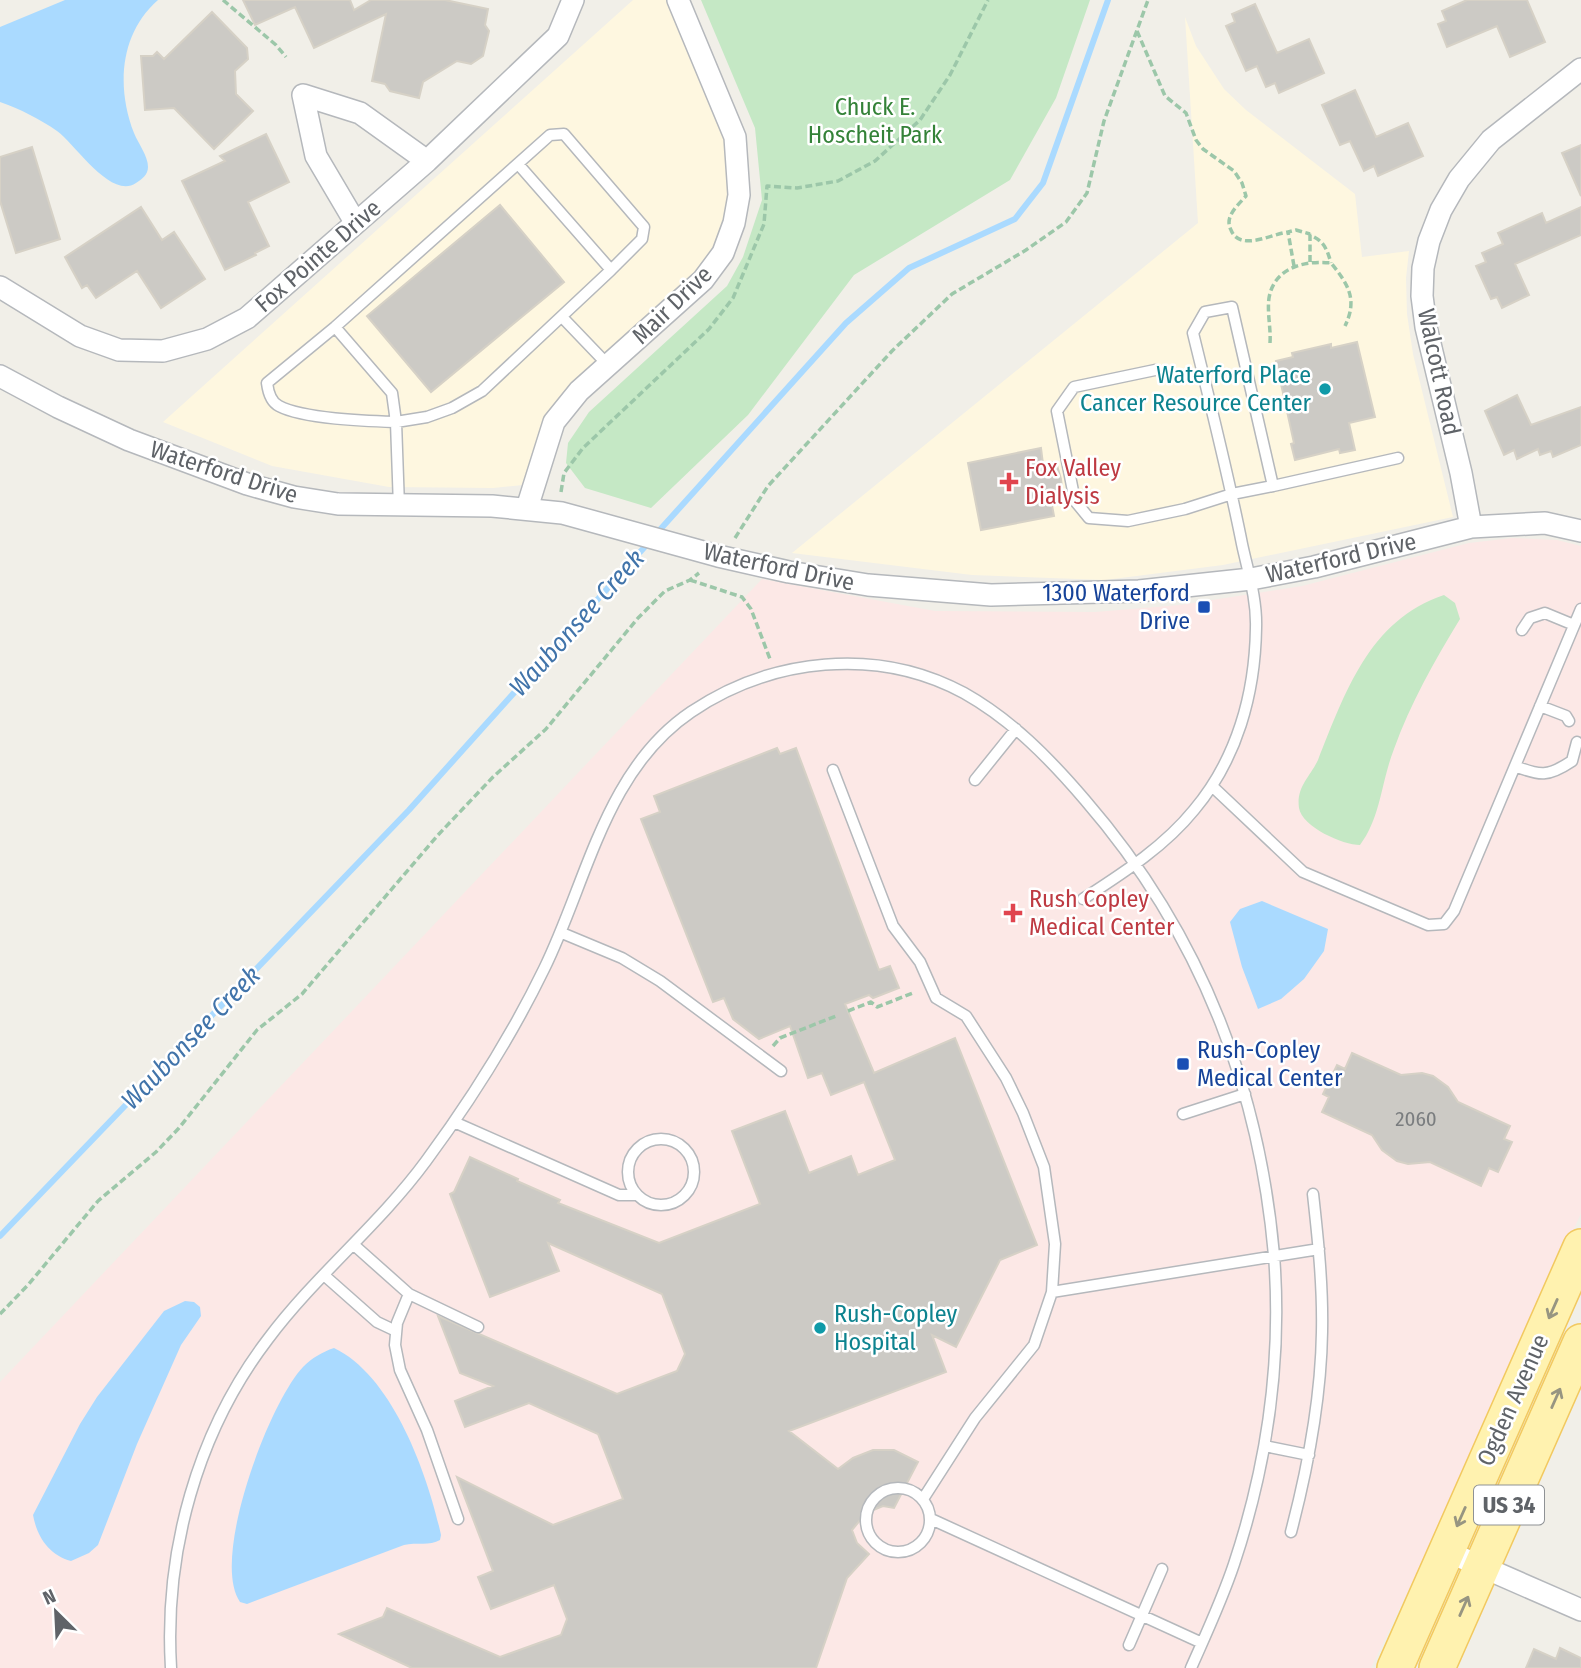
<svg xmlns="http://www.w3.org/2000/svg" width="1581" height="1668" font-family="'Fira Sans Condensed',sans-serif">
  <rect width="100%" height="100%" fill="#f1efe8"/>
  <!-- commercial -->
  <path fill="#fef7e0" d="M633,0h34l33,66 25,64 7,62 -22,78 -136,124 -41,90 -40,4 -104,-1 -117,-21 -109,-44z
    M1185,17l11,29 28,43 22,21 109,84 7,63 47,-6 -3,27 1,36 6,40 40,163 -230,48 -118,15 -133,-5 -180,-22 406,-330z"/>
  <!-- medical -->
  <path fill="#fce8e6" d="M1512,538l45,2 24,6v667l-95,216 -115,239h-1371v-286l762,-803 173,32 160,1 85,-7 122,-19 167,-43z"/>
  <!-- green -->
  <path fill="#c5e8c5" d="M701,0h389l-34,98 -46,82 -156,95 -106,140 -97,93 -66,-20 -19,-25 2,-20 21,-31 138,-126 16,-29 19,-57 -7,-72z
    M1444,595l11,8 5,16c-25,41 -50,85 -66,130 -13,33 -13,68 -34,96 -17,0 -58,-18 -61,-37 -3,-21 11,-31 19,-48 27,-67 51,-140 126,-165z"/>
  <!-- water -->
  <path fill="#aadaff" d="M65,0h93c-38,33 -42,87 -24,133 4,10 14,23 14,34 0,8 -6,12 -12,16 -25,17 -60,-38 -79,-52 -17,-12 -37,-22 -57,-29v-75z
    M1262,901l66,28 -4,22 -20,28 -23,20 -23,10 -16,-42 -12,-45 10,-13z
    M185,1301l9,1 6,5 1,9 -20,29 -44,99 -39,101 -9,8 -18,8c-22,-6 -34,-24 -38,-46l47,-91 17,-27 67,-86z
    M334,1348c59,28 94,127 107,187l-1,5c-10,6 -24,2 -36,5l-157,59 -7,-2c-30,-43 29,-199 63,-235 9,-9 19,-15 31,-19z"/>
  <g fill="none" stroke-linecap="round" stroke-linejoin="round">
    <!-- stream -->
    <path stroke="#aadaff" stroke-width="6" d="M657,533l189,-210 63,-55 106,-49 28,-36 65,-183
      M0,1236l409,-426 241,-269"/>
  </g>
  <!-- building -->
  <path fill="#cccac5" stroke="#d6d1c6" stroke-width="2" d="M243,0h107l4,10 17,-10h74l43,9 -3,16 4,6 -6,25 -12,8 -14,-3 -34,21 -4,16 -29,-7 -5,-7 -13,-3 14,-67 -72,34 -19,-41 -40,18z
    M1467,0h60l18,42 -35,15 -13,-31 -50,21 -9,-23 8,-3 -4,-10z
    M1255,4l22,49 32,-14 15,34 -45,20 -4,-10 -9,4 -9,-21 -11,5 -20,-45 9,-4 -3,-8z
    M212,12l35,36 1,11 -13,12 1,23 17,17 -39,38 -40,-41 -29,2 -4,-54h12l4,-4 7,7z
    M1355,90l21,47 32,-14 15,33 -45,20 -4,-10 -10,5 -14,-30 -10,4 -18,-40z
    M266,134l23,48 -41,20 21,44 -14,7 1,2 -31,15 -43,-89 43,-20 -5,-5z
    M1581,145v51l-19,-43z
    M32,147l28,92 -44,14 -16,-52v-44z
    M500,205l64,77 -133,110 -64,-76z
    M141,207l21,33 12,-8 31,47 -44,29 -24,-37 -41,27 -9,-13 -5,3 -17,-31z
    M1581,207v28l-66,29 14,31 -27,13 -5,-11 -6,2 -15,-33 10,-4 -4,-9 21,-9 -5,-11 44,-20 4,10z
    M1357,342l18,75 -26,6 6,27 -15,3 -1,-4 -44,11 -4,-16 3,-1 -18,-82 17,-4 -1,-4 39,-9v4z
    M1517,395l14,30 50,-18v38l-28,12 -2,-6 -11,4 -2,-6 -21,10 -3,-9 -10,5 -19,-44z
    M1041,448l2,16 13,-2 5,17 2,18 -12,3 3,16 -73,14 -13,-67z
    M777,748l3,6 16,-6 83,222 11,-4 9,22 -26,10 -4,-3 -24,9 29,69 81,-35 82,207 -37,15 -44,87 -24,-12 14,37 -157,59 49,38 15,-11 20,-8h21l24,12 -24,46 -11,-2 -17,7 -14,17 5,13 12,11 -22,24 -31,90h-404l-73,-34 44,-17 4,-9 113,49 61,-22 6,-16 -13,-34 -63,24 -13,-32 15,-6 -36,-94 96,48 70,-26 -25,-65 -69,-31 -64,24 -10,-26 38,-15 -33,-13 -22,-57 179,78 60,-23 8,-17 -23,-60 -114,-51 11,28 -69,26 -40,-103 4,-2 16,-35 48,22 -1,2 43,19 -2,3 101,40 101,-39 -28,-73 53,-20 24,62 42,-17 7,19 37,-15 -31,-78 -33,13 -9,-22 -14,5 -18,-52 -31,13 -26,-20 -9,-21 -11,4 -72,-183 19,-7 -6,-16z
    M1352,1053l49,22 21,-2 11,3 15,11 10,15 52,24 -6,13 8,3 -14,30 -9,-4 -8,18 -51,-24 -22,2 -11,-3 -15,-11 -10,-15 -50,-23 7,-15 -6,-3 14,-29 8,4z
    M1560,1648l21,10v10h-55l8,-19 22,10z"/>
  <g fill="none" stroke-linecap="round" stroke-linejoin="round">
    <!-- service casing -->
    <g stroke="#b5b8bc" stroke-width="13">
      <path id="service" d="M518,164l93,106
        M562,317l46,48
        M335,327l57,66 4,29 31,-5 25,-9 30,-17 129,-121 31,-31 2,-12 -80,-93 -14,1 -215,192 -68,56c1,8 4,19 12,23 25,13 88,15 117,16l3,85
        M1155,370l-81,17 -17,24 18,90 14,17 39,3 57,-12 47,-15 41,-8
        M1522,630l8,-12 15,-5 29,12
        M1540,706l26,10 3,5
        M1515,766c25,10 33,11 57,-5l5,-19
        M833,770l60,156 27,36 16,36 30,18 40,62 17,35 21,54 11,77 -3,48 -18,53 -59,73 -52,81
        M975,780l41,-51
        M1213,787l90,85 125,53 16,-1 10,-13 127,-302
        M1083,899c40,-26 81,-52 111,-89 43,-51 61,-116 62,-182 1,-29 -8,-56 -14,-84 -14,-71 -32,-141 -49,-211l12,-21 27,-5 41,179 125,-28
        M562,933l60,25 38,23 121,90
        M1183,1114l62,-20
        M454,1122l165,73h18
        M628 1172a33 33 0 1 1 66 0a33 33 0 1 1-66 0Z
        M354,1245l55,49 -12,29 -2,22 5,25 27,60 31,89
        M325,1276l52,46 19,9
        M1052,1292l267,-43
        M409,1294l69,33
        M1265,1446l44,9
        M866 1520a32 32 0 1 1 64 0a32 32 0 1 1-64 0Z
        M931,1519l271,124
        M1291,1532c17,-65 30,-132 31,-200 1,-46 -4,-93 -9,-138
        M1129,1645l33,-76
        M171,1668c-7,-116 26,-236 97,-329 48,-64 111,-114 158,-178 45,-61 85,-124 118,-192 43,-87 61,-199 147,-257 80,-54 186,-66 273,-19 48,27 86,66 121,107 58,67 104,142 136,224 29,74 46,152 53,231 8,104 -7,210 -40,309 -12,36 -28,70 -43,104"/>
    </g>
    <!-- minor casing -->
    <g stroke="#b5b8bc" stroke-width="24">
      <path id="minor" d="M355,222l-39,-66 -13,-61 57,18 67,48
        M0,287l80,49 39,14 44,1 44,-12 40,-21 180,-157 131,-125 15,-36
        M0,376l58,31 71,33 118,44 47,13 44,7 154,2 70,7 156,43 71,16 79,13 123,10 148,-4 112,-12 63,-12 157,-40 74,-4 36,8
        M527,508l27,-86 25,-31 124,-111 20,-27 11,-30 5,-28 -4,-58 -57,-137
        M1471,527l-10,-54 -35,-146 -4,-31 1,-28 6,-27 12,-31 18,-31 32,-39 90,-71
        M1446,1551l135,59"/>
    </g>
    <!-- primary casing -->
    <g stroke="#f2c960" stroke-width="38">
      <path id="primary" d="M1395,1668l186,-421
        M1437,1668l144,-326"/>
    </g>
    <!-- path -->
    <path stroke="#9cc7a9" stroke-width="3.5" stroke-dasharray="7 3.5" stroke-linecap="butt" d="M223,0l53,45 10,12
      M1137,31l28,65 21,17 10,27 7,9 31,22 8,12 4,13c-9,10 -22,21 -15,34 9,22 40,4 57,2
      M1310,262v-27c14,6 17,14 21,28
      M1294,266l-6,-34 8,-2 14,4
      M1270,343c1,-15 -3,-30 -1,-45 5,-30 35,-38 62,-35 17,21 27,36 14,63
      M561,492l3,-19 19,-25 126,-119 24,-31 31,-74 3,-38 30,2 41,-7 37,-20 45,-41 30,-45 38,-75
      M735,538l33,-52 124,-135 60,-57 74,-44 40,-28 21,-29 17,-72 44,-121
      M690,580l52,17 9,12 19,50
      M848,1011l23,-9 6,5 36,-14
      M773,1046l7,-8 56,-22
      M0,1314l28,-29 70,-84 58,-49 23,-24 78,-98 45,-36 136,-159 55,-58 53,-48 92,-111 27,-27 25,-11 9,-7"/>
    <!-- service -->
    <use href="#service" stroke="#fff" stroke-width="10"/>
    <!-- minor -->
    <use href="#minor" stroke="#fff" stroke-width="21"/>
    <!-- primary -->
    <use href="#primary" stroke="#fff2af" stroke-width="35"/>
  </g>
  <!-- one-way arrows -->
  <defs><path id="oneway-shaft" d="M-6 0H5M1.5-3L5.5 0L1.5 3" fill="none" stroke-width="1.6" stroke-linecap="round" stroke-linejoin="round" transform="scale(1.75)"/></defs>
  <g stroke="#979581">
    <use href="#oneway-shaft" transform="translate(1553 1309) rotate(114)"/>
    <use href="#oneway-shaft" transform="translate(1556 1398) rotate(-66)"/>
    <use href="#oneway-shaft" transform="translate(1461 1517) rotate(114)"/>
    <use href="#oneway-shaft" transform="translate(1464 1606) rotate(-66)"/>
  </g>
  <!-- markers -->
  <g fill="#0f9aa8" stroke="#fff" stroke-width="2.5">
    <circle cx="1325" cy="389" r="7"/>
    <circle cx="820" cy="1328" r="7"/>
  </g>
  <g fill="#e0444e" stroke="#fff" stroke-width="2.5">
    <path d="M1005.5 471.5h7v7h7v7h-7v7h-7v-7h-7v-7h7z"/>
    <path d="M1009.5 902.5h7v7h7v7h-7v7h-7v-7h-7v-7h7z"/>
  </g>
  <g fill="#1a4fb4" stroke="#fff" stroke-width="2.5">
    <rect x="1197" y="600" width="14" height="14" rx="3.5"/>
    <rect x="1176" y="1057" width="14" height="14" rx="3.5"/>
  </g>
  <g text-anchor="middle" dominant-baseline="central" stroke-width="5" stroke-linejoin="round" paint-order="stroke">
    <!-- number labels -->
    <g font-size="21" fill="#7a7d7f">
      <text x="1416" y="1119">2060</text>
    </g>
    <!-- shield labels -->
    <rect fill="#fff" stroke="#8f9295" stroke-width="2" x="1474" y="1485.5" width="70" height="39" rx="5"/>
    <g font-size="23" font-weight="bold" fill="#5f6368">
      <text x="1509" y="1505">US 34</text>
    </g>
    <!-- park labels -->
    <g font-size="24" fill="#348238" stroke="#fff">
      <text x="875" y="107">Chuck E.<tspan x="875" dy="28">Hoscheit Park</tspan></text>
    </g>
    <!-- street labels -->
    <g font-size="24" fill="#5f6368" stroke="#fff">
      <text transform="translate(318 256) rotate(-41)">Fox Pointe Drive</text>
      <text transform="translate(672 305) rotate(-44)">Mair Drive</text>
      <text transform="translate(1439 372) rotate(78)">Walcott Road</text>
      <text transform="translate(224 472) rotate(18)">Waterford Drive</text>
      <text transform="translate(1341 558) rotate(-13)">Waterford Drive</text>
      <text transform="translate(779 567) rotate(12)">Waterford Drive</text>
      <text transform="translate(1513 1400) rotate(-66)">Ogden Avenue</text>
    </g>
    <!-- culture labels -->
    <g font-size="24" fill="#0d838f" stroke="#fff" text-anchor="end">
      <text x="1311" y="375">Waterford Place<tspan x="1311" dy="28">Cancer Resource Center</tspan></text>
      <text x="834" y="1314" text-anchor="start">Rush-Copley<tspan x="834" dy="28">Hospital</tspan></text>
    </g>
    <!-- health labels -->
    <g font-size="24" fill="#be3a42" stroke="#fff" text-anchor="start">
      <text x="1025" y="468">Fox Valley<tspan x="1025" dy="28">Dialysis</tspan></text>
      <text x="1029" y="899">Rush Copley<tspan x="1029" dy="28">Medical Center</tspan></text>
    </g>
    <!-- transit labels -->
    <g font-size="24" fill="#164399" stroke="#fff" text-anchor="end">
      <text x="1190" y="593">1300 Waterford<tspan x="1190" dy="28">Drive</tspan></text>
      <text x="1197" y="1050" text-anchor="start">Rush-Copley<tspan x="1197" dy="28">Medical Center</tspan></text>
    </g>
    <!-- water labels -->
    <g font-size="26" font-style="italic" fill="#4174aa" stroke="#fff">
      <text transform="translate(577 623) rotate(-48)">Waubonsee Creek</text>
      <text transform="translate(191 1038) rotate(-46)">Waubonsee Creek</text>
    </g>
  </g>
  <!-- north arrow -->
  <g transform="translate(56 1612) rotate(336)" stroke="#ffffff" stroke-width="5" paint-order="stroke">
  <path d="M0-5L12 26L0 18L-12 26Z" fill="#5f6368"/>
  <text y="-10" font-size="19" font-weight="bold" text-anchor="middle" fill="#5f6368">N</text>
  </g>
</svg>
